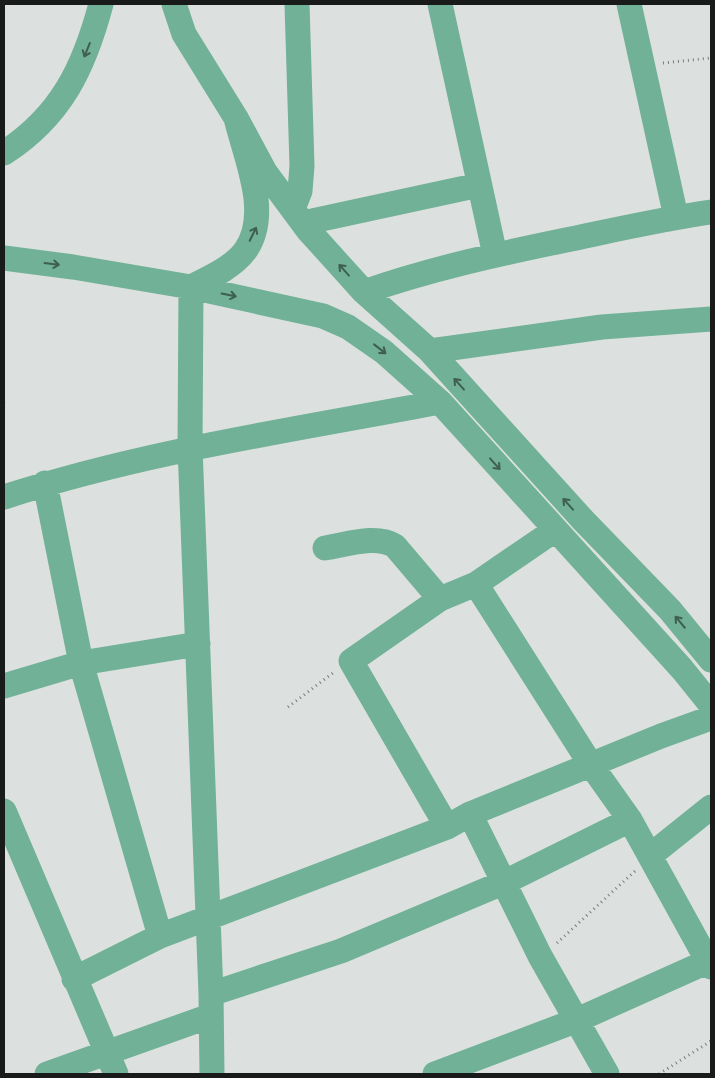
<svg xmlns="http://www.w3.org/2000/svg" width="715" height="1078" font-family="'PT Sans Narrow',sans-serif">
  <rect width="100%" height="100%" fill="#dce1df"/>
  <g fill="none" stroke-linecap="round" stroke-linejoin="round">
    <!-- path -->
    <path stroke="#787c7a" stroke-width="3" stroke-dasharray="1 4" stroke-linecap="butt" d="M663,63l48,-5
      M4,402l4,-1
      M288,707l45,-34
      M557,943l78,-72
      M659,1074l52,-33"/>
    <!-- minor -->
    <path stroke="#70b197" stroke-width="25" d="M174,4l10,30 52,84 29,54 43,58 56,62 66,59 153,169 87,90 41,50
      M440,4l55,251
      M629,4l47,213
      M4,153c57,-37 80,-85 97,-149
      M293,209l7,-18 2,-25 -5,-162
      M303,223l176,-38
      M4,258l69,9 118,20 132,29 25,11 36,25 56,50 242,267 29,36
      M364,292c66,-23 134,-38 202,-52 48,-10 96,-21 145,-28
      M430,351l172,-24 109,-8
      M45,483l36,180 79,273
      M4,497c142,-46 289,-67 436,-95
      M325,548c21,-3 51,-14 70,-2l45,53
      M476,584l115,181 39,55 81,147
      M4,686l77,-23 117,-19
      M4,811l112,263
      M470,814l70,142 67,118
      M447,827l-96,-166 89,-62 36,-15 79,-54
      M651,855l60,-48
      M74,979l86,-43 287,-109 23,-13 191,-78 50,-18
      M211,994l130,-43 164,-69 125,-62
      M47,1074l163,-58
      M212,1074l-1,-80 -21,-547 1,-160c18,-9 41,-19 54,-36 27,-37 0,-94 -9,-133
      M435,1074l140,-53 136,-61"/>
  </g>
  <!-- one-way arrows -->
  <defs><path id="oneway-shaft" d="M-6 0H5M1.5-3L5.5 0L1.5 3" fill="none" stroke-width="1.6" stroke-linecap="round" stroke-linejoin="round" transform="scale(1.25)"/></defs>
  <g stroke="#405e52">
    <use href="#oneway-shaft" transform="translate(87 50) rotate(112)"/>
    <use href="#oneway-shaft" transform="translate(253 234) rotate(-64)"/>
    <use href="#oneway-shaft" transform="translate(52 264) rotate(7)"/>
    <use href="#oneway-shaft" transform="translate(344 270) rotate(-132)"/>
    <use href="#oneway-shaft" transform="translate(229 295) rotate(12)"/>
    <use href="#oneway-shaft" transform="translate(380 349) rotate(38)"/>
    <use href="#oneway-shaft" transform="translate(459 384) rotate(-132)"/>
    <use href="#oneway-shaft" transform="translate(495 464) rotate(48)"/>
    <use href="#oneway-shaft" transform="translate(568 504) rotate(-132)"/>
    <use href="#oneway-shaft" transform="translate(680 622) rotate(-130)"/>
  </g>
  <!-- border -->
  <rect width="715" height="1078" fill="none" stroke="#191b1a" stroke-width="10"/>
</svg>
